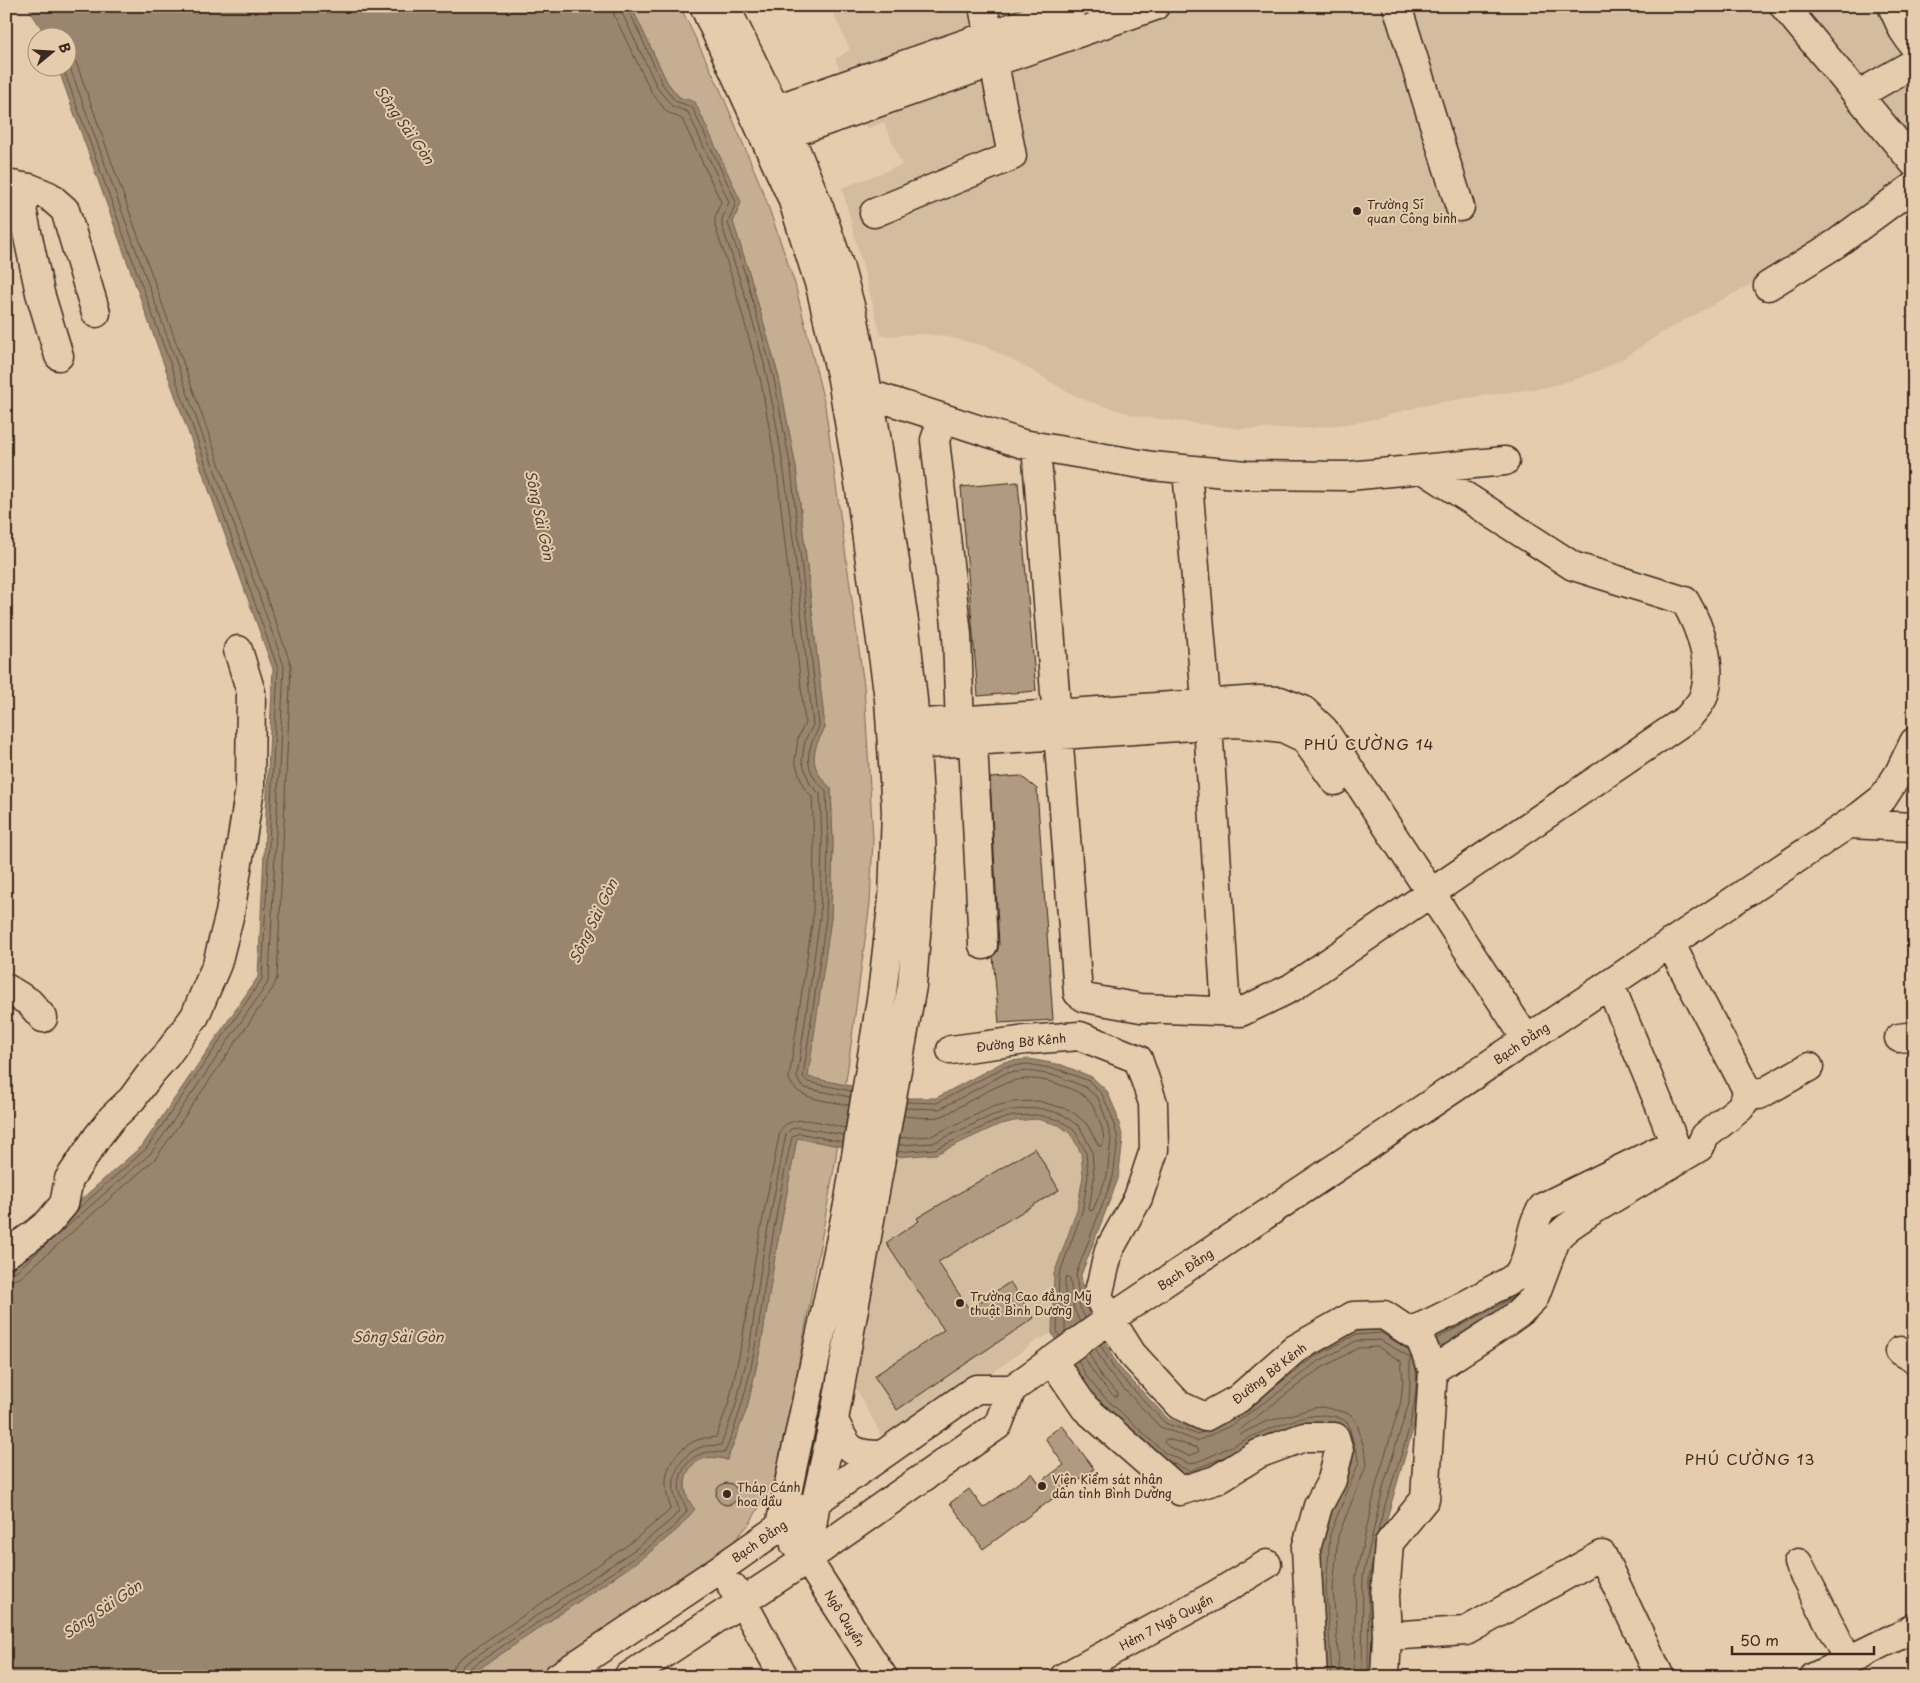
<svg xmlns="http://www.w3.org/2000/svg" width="1920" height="1683" font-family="'Playpen Sans',sans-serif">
  <rect width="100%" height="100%" fill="#e4ccac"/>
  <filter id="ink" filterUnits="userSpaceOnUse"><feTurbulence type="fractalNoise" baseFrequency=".02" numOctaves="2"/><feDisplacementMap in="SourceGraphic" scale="10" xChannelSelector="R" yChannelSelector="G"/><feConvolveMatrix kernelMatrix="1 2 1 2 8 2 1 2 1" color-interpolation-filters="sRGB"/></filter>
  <g filter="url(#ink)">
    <!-- built -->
    <path fill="#d4bd9f" d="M830,6h1084v161l-34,33 -99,68 -120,65 -37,25 -24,12 -26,10 -27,7 -93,13 -37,7 -37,11 -33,6 -35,4 -68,1 -86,-10 -21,-3 -47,-14 -24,-11 -42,-25 -40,-20 -40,-10 -21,-2 -42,2 -39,-148 60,-23 -18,-43 -17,7 -32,-70 15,-9z
      M1037,1119l22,6 12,9 11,19 1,23 -6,34 -23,64 -2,59 -16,8 -148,107 -37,-69 46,-222 39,-3 62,-29 16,-4z"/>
    <!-- green -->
    <path fill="#c5ae92" stroke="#806c58" d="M631,6h49l40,83 43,102 32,93 30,122 39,280 9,152 -3,65 -35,260 -40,221 -21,96 -24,43 -38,43 -165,111h-80l177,-120 35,-29 10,-26c-8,-18 -4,-40 19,-45 7,-1 13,1 19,3l20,-52 14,-62 14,-90 22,-118 34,-220 2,-75 -2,-55c-22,-20 -21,-35 -6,-60l-29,-260 -17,-90 -28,-99 -18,-57 8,-20 -62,-105 -12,-15z"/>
    <!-- water -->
    <path fill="#9a866e" stroke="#74614e" d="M27,6h604l36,76 12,15 16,5 46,100 -8,20 18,57 28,99 17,90 29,260c-15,25 -16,40 6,60l2,54 -2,76 -23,159 100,21h28l67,-36 26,-3 33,6 30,12 15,14 9,21 7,27 -5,40 -37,96 4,31 32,59 51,54 29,11 28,-14 83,-62 45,-24 130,-20 67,-91 91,-50 57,-39 7,9 -140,86 -25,55 -59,52 -61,73 -36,123 -11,149h-52l-2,-146 21,-101 -150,47 -31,-14 -83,-81 -24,-49 2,-59 23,-64 6,-34 -2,-23 -10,-19 -12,-9 -22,-6 -23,2 -16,4 -62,29 -39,3 -100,-19 -22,118 -14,90 -14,62 -20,52c-35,-12 -56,22 -32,49l-16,19 -35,29 -177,120h-461v-412l136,-119 116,-169 15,-308 -215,-601h10v-30l-21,-1z"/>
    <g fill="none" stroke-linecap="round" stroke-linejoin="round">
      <!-- shore -->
      <path stroke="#614f3e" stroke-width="1" d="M613,6l1,9 38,78 15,19 15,7 39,83 -6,15v9l19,58 27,98 16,89 28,252 -7,15 -3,23 8,25 9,11 2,46 -1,74 -24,161c5,22 41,23 60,27
        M620,6l2,7 36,76 14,17 16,6 41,90 -7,17v7c17,51 35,103 46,156 24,113 32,228 45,343l-8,15 -3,21 8,23 10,10 2,49 -2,74 -23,160 3,7 5,4 45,9
        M627,6l36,79 12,16 17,6 44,95 -8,21 19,57 27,99 17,90 28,257c-8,20 -17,31 -4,53 3,5 8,8 11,12l2,52 -2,75 -23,159 5,5 43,9
        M63,68l111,306 104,295 -16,310 -116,170 -68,60
        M906,1102l31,1 67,-36 24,-3 32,6 29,11 13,13 9,20 7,25 -5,38 -37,97 4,33 5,11
        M900,1138l31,-2 61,-29 20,-5 26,-1 32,9 16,13 13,23h3c5,-9 -3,-26 -7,-36 -6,-13 -16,-18 -29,-23 -43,-17 -63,-5 -100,16 -8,4 -16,10 -24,13 -10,3 -27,1 -38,0
        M899,1145l34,-2 60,-28 18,-5 27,-2 24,6 18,13 12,24 2,26 -5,32 1,2 3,-1 14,-34 4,-37 -6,-23 -7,-18 -13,-11 -27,-11 -30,-5 -22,2 -66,36 -35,-1
        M897,1152l38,-3 61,-28 17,-5 24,-1 23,5 15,11 11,21 2,25 -6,35 -23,63 -2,56 3,6
        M6,1274l10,-3 135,-118 116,-169 2,-7 15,-311 -104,-294 -112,-310
        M6,1282l14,-4 136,-120 117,-170 4,-10 14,-313 -215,-603 -8,-10
        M1065,1333v-53l2,-3 3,2 4,30 6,13
        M1436,1339l77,-41
        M1100,1344l14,25 51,54 31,11 8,-2
        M1095,1348l14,25 51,54 37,14 35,-16 47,-33 35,-28 42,-23 24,-1 30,17v23l-1,23 -25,81 -21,92 -1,101
        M1084,1356c8,16 17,28 30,40h3l1,-3 -16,-15 -13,-25
        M1078,1360l8,16 15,18 64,59 25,11c36,-10 124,-70 158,-41l11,39 -29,72 -4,55 6,88
        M1272,1389l39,-30 44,-24 26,-2 27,16
        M1167,1439l31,9 1,4 -10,4 -20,-9 -5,-5z
        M1170,1462l20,9 35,-14
        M1378,1532c11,-53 42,-109 38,-164
        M451,1677l2,-10 6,-8 173,-117 38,-32c0,-8 -4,-15 -4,-23 -2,-23 16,-44 38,-49 4,0 8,0 12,-1l13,-35 13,-60 14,-89 24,-122c12,-20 46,-7 65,-3
        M458,1677l1,-7 4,-5 174,-117 34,-28 8,-9c0,-6 -5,-12 -5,-18 -3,-22 10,-42 31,-47 5,-1 11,0 16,-1l15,-40 14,-61 13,-90 23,-120 5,-5 7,-2 46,8
        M465,1677l2,-7 174,-117 35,-28 11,-14c-1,-6 -6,-11 -7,-18 -4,-19 9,-39 29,-41 5,-1 11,1 16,0 23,-54 32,-112 40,-169 8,-49 16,-98 27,-146l7,-4 44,9
        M1340,1677l-7,-88 5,-53 29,-72 -1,-8 -9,-33 -6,-8 -7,-3 -22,-5 -8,1 -49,14 -24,12 -3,-3 80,-61 40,-22 20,-1 23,14 2,19 -2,21 -24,81 -21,93 -2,102
        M1368,1677l1,-100 4,-16"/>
    </g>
    <!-- building -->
    <path fill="#b09a80" stroke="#3b2a1e" d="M1018,482l18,209 -58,5 -17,-209z
      M1021,776l16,13 16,231 -54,3 -6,-67 4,-4 2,-8 -9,-166z
      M1035,1148l24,42 -121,72 31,47 41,-27 24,36 -137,92 -23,-34 70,-46 -58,-87 33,-22 -2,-3z
      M1062,1425l32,44 -111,80 -33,-46 19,-14 14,19 49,-35 7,10 25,-18 -19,-27z
      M716 1494a11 11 0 1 1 22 0a11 11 0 1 1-22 0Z"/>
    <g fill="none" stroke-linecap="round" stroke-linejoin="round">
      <!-- minor casing -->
      <g stroke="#3b2a1e" stroke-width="31">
        <path id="minor" d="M704,6l88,192 28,88 22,93 18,110 29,210 7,112 -3,87 -11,95 -33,207 -69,326
          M725,6l72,147 25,62 17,50 15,55 21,109 30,199 8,72 7,114 2,44 -10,128 -78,434 -18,81 -9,58
          M1397,6l63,201
          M1784,6l130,157
          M1892,6l11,24 11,16
          M1858,95l56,-32
          M776,109l298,-103
          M788,134l367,-128
          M6,184l24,4 19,8 16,14 31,103
          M30,188l-8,21 18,84 19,63
          M874,213l138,-57 -29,-150
          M1768,286l69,-43 77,-57
          M869,394l154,50 129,22 94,9 103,1 156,-15
          M943,418l-8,22 22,194 3,96 4,9 9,2 10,204
          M1036,446l42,547 7,5 56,10 100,4 50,-24 397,-270c5,-7 14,-15 16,-23 10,-29 -4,-68 -19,-94l-112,-35 -150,-97
          M1187,470l21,255 18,286
          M896,725l363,-25 21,1 23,9 21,20 203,310
          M898,746l339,-23 46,5 21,10 31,43
          M1848,824l66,3
          M1670,943l77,147 12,5 50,-28
          M6,988l23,14 14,16
          M1899,1038l15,-2
          M951,1050l75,-10 54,-4 58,23 15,44 1,47 -16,48 -29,52 -11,46 12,23 22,35 47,51 26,12 33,-18 57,-50 58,-33 31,-1 36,24 13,31 -8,129 -36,44 -4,53 2,40 -2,41
          M6,1254l26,-18 16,-13 16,-19 5,-25 29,-43 14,-18 20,-19 19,-26 15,-17 29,-40 22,-52 13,-51 20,-125 1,-96 -13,-42
          M1410,1332c29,-13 55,-26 82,-42 9,-5 23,-10 28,-19 13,-21 8,-44 23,-64l131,-64c-19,-54 -44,-106 -64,-159
          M1900,1351l14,8
          M1052,1360l33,48 95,83 36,-11 42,-26 46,-17h31l4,14 -7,29 -14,26 -12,43 7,128
          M1433,1370l71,-46 14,-10 16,-16 21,-56 4,-7 9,-8 22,-15 110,-65 5,-11 35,-28 5,-8 2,-10
          M834,1420c13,28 15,35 48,35
          M795,1545l12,14 76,118
          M1798,1563l50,97
          M732,1587l10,14 42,76
          M1387,1636l79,-5 136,-76 58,122
          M558,1677l162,-108 256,-180h36
          M628,1677l179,-118 191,-134 14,-36 98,-70 750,-503 23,-18 16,-25 15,-31
          M1064,1677l151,-82 52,-31
          M1814,1677l100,-49"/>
      </g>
      <!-- minor -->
      <use href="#minor" stroke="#e4ccac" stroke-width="28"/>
    </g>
  </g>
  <!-- markers -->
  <g fill="#3b2a1e" stroke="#e4ccac" stroke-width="2">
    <circle cx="1357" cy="211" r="5"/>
    <circle cx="960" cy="1303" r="5"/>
    <circle cx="1042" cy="1486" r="5"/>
    <circle cx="727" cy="1494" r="5"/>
  </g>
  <g text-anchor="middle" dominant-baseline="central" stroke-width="4" stroke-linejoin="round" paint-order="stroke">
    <!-- poi labels -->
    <g font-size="12" fill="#3b2a1e" stroke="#e4ccac" text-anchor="start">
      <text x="1367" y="204">Trường Sĩ<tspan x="1367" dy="14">quan Công binh</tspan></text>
      <text x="970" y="1296">Trường Cao đẳng Mỹ<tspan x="970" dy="14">thuật Bình Dương</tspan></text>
      <text x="1052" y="1479">Viện Kiểm sát nhân<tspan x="1052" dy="14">dân tỉnh Bình Dương</tspan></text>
      <text x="737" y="1487">Tháp Cánh<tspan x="737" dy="14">hoa dầu</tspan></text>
    </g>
    <!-- street labels -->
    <g font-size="12" fill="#3b2a1e" stroke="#e4ccac">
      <text transform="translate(1021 1042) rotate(-6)">Đường Bờ Kênh</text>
      <text transform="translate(1521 1043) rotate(-34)">Bạch Đằng</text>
      <text transform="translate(1185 1269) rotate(-34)">Bạch Đằng</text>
      <text transform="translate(1269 1373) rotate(-38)">Đường Bờ Kênh</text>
      <text transform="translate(759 1541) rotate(-35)">Bạch Đằng</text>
      <text transform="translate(845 1618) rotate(58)">Ngô Quyền</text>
      <text transform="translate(1166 1622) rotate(-28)">Hẻm 7 Ngô Quyền</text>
    </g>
    <!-- water labels -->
    <g font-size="14" font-style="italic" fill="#4e3c2e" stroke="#e4ccac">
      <text transform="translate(405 125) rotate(55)">Sông Sài Gòn</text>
      <text transform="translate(540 515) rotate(78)">Sông Sài Gòn</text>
      <text transform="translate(593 921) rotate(-64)">Sông Sài Gòn</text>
      <text x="398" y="1336">Sông Sài Gòn</text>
      <text transform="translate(102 1609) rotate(-34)">Sông Sài Gòn</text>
    </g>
    <!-- quarter labels -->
    <g font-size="15" letter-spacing="1" fill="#3b2a1e" stroke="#e4ccac">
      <text x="1369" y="743">PHÚ CƯỜNG 14</text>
      <text x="1750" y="1458">PHÚ CƯỜNG 13</text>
    </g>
  </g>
  <!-- margin -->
  <rect width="1920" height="1683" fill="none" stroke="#e4ccac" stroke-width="25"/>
  <rect x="12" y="12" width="1895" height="1658" fill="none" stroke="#3b2a1e" stroke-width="2" filter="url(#ink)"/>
  <!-- north arrow -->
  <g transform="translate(52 52) rotate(72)"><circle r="24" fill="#e4ccac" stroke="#a08b73"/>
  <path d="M0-4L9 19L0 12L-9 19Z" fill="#3b2a1e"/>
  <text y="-8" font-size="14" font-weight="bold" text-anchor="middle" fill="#3b2a1e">B</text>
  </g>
  <!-- scale -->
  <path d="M1732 1646v8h142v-8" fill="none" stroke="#3b2a1e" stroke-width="2.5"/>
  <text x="1740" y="1646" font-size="15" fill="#3b2a1e" stroke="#e4ccac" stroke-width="4" paint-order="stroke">50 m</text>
</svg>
